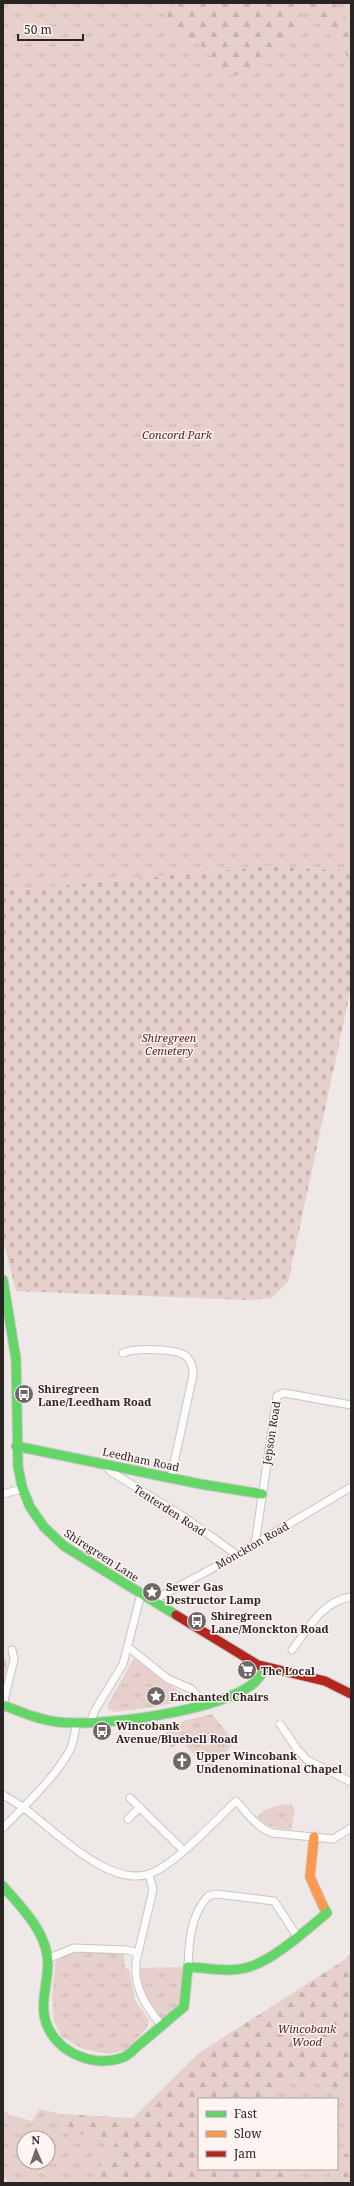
<svg xmlns="http://www.w3.org/2000/svg" width="354" height="2186" font-family="'Noto Serif',serif">
  <defs>
    <pattern id="grass-tufts" width="24" height="20" patternUnits="userSpaceOnUse"><rect width="24" height="20" fill="#e7d0cc"/><path d="M3 7l-1-3M5 7V3M7 7l1-3M15 17l-1-3M17 17v-4M19 17l1-3" fill="none" stroke="#c6b2af"/></pattern>
    <pattern id="forest-firs" width="22" height="20" patternUnits="userSpaceOnUse"><rect width="22" height="20" fill="#e7d0cc"/><path d="M5 1l3.5 6h-7zM16 11l3.5 6h-7z" fill="#c6b2af"/></pattern>
    <pattern id="cemetery-stones" width="16" height="16" patternUnits="userSpaceOnUse"><rect width="16" height="16" fill="#e7d0cc"/><path d="M2 7V4a2 2 0 0 1 4 0v3zM10 15v-3a2 2 0 0 1 4 0v3z" fill="#c6b2af"/></pattern>
  </defs>
  <rect width="100%" height="100%" fill="#eee8e7"/>
  <!-- grass -->
  <path fill="url(#grass-tufts)" fill-rule="evenodd" d="M3,3h348v868l-83,-5 -265,25z
    M3,1657l3,2 1,6 -4,18z
    M134,1658l38,29 16,9 1,3 -34,8 -41,5 -6,-3v-5z
    M212,1714l23,28 -26,28 -27,-28 -11,6 -7,-22z
    M284,1804l7,1 4,4 -4,21c-14,-1 -24,-3 -34,-13l7,-7z
    M80,1950l44,4 1,14 4,1 6,31 14,20 -2,8 -21,22 -18,4 -25,-5 -21,-12 -8,-16 -2,-25 4,-35 9,-6z
    M188,1967l-4,40 -23,18 -12,-15 -14,-42z
    M299,2078h17l18,17 17,-15v69l-14,17v-67h-74l3,-5z
    M40,2109l21,5 4,17 51,11 -24,41h-83l-6,-6v-67l7,5 22,6zM24,2138h24v24h-24z
    M282,2169h53l-8,14h-48l7,-11z"/>
  <!-- forest -->
  <path fill="url(#forest-firs)" d="M174,3h128l-1,13 -8,24 -52,36 -22,-8 -22,-27 -14,-3 -16,-12 1,-13z
    M306,3h28l17,20v38z
    M351,1953v127l-17,15 -18,-17h-17l-33,16 -3,5h-64v70h83l4,3 -7,11h-187l24,-41 -51,-11 -4,-17 72,4 66,-65 145,-93z
    M351,2149v34h-24l15,-26z"/>
  <!-- cemetery -->
  <path fill="url(#cemetery-stones)" d="M268,866l83,5v117l-63,294 -16,16 -24,2 -232,-9 -13,-51v-349z"/>
  <g fill="none" stroke-linecap="round" stroke-linejoin="round">
    <!-- street casing -->
    <g stroke="#c9c5c4" stroke-width="9">
      <path id="street" d="M123,1353c11,-5 55,-5 64,4 5,5 6,12 6,18l-22,102
        M105,1463l5,8 77,48 50,36
        M3,1494l19,-5
        M255,1544l22,-148 7,-3 67,12
        M152,1601l85,-46 114,-68
        M128,1647l40,32 23,10 14,15
        M292,1650c16,-21 30,-49 59,-53
        M3,1705l11,-46 -2,-9
        M90,1723l5,-13 28,-46 18,-70
        M280,1724l17,25 10,11 44,22
        M3,1795c7,4 14,8 21,13 29,21 85,80 125,66 26,-9 66,-53 87,-73 11,12 21,27 37,32l60,6 18,-11
        M130,1798l53,52
        M128,1819l12,-12
        M3,1828c23,-24 51,-49 67,-78 4,-8 5,-17 6,-27
        M138,1953c-8,28 6,51 23,72
        M47,1959l27,-11 53,2 11,3 15,-63 -4,-16
        M188,1967c1,-25 2,-51 20,-71l8,-2 58,7 23,35"/>
    </g>
    <!-- fast casing -->
    <g stroke="#c9c5c4" stroke-width="11">
      <path id="fast" d="M3,1280l13,79 2,107 4,21 8,20 14,20 20,19 112,69
        M16,1446l184,38 62,10
        M3,1705c18,7 36,15 55,17 44,5 162,-11 196,-39 4,-4 8,-10 12,-14
        M3,1886c17,20 39,41 44,68 4,20 -6,40 -3,60 5,35 47,56 80,43 5,-2 11,-9 16,-13 15,-12 29,-25 44,-37l4,-40c20,1 42,6 61,0 26,-8 57,-37 78,-54l-4,-7"/>
    </g>
    <!-- slow casing -->
    <g stroke="#c9c5c4" stroke-width="11">
      <path id="slow" d="M314,1837l-4,40 13,29"/>
    </g>
    <!-- jam casing -->
    <g stroke="#c9c5c4" stroke-width="11">
      <path id="jam" d="M176,1615l82,50 67,16 26,13"/>
    </g>
    <!-- street -->
    <use href="#street" stroke="#fcfcfb" stroke-width="7"/>
    <!-- fast -->
    <use href="#fast" stroke="#63d668" stroke-width="9"/>
    <!-- slow -->
    <use href="#slow" stroke="#ff974d" stroke-width="9"/>
    <!-- jam -->
    <use href="#jam" stroke="#b3261e" stroke-width="9"/>
  </g>
  <!-- icons -->
  <defs>
    <g id="bus-disc" transform="scale(1)"><circle r="9.5" fill="#6e6968" stroke="#fff4f1"/><path d="M-5-6H5V4H4V6H2V4H-2V6H-4V4H-5ZM-3.5-4V0h7V-4ZM-3.5 1.2v1.5H-2V1.2ZM2 1.2v1.5H3.5V1.2Z" fill="#fff"/></g>
    <g id="sight-disc" transform="scale(1)"><circle r="9.5" fill="#6e6968" stroke="#fff4f1"/><path d="M0-6L1.8-2.2L6-1.7L2.9 1.2L3.7 5.4L0 3.3L-3.7 5.4L-2.9 1.2L-6-1.7L-1.8-2.2Z" fill="#fff"/></g>
    <g id="supermarket-disc" transform="scale(1)"><circle r="9.5" fill="#6e6968" stroke="#fff4f1"/><path d="M-6-5.5h2.5l.6 2H6L4.5 2H-2.5L-4.4-4H-6ZM-1.5 3.2a1.3 1.3 0 1 0 .1 0ZM3 3.2a1.3 1.3 0 1 0 .1 0Z" fill="#fff"/></g>
    <g id="church-disc" transform="scale(1)"><circle r="9.5" fill="#6e6968" stroke="#fff4f1"/><path d="M-1.2-6h2.4v3.5h3.3v2.4h-3.3V6h-2.4V-.1h-3.3v-2.4h3.3Z" fill="#fff"/></g>
  </defs>
  <g fill-rule="evenodd">
    <use href="#bus-disc" x="24" y="1394"/>
    <use href="#sight-disc" x="152" y="1592"/>
    <use href="#bus-disc" x="197" y="1621"/>
    <use href="#supermarket-disc" x="247" y="1670"/>
    <use href="#sight-disc" x="156" y="1696"/>
    <use href="#bus-disc" x="102" y="1731"/>
    <use href="#church-disc" x="182" y="1761"/>
  </g>
  <g text-anchor="middle" dominant-baseline="central" stroke-width="3" stroke-linejoin="round" paint-order="stroke">
    <!-- park labels -->
    <g font-size="11" font-style="italic" fill="#5b2318" stroke="#fff4f1">
      <text x="177" y="434">Concord Park</text>
      <text x="169" y="1037">Shiregreen<tspan x="169" dy="13">Cemetery</tspan></text>
      <text x="307" y="2028">Wincobank<tspan x="307" dy="13">Wood</tspan></text>
    </g>
    <!-- poi labels -->
    <g font-size="11" font-weight="bold" fill="#292524" stroke="#fff4f1" text-anchor="start">
      <text x="38" y="1388">Shiregreen<tspan x="38" dy="13">Lane/Leedham Road</tspan></text>
      <text x="166" y="1586">Sewer Gas<tspan x="166" dy="13">Destructor Lamp</tspan></text>
      <text x="211" y="1615">Shiregreen<tspan x="211" dy="13">Lane/Monckton Road</tspan></text>
      <text x="261" y="1670">The Local</text>
      <text x="170" y="1696">Enchanted Chairs</text>
      <text x="116" y="1725">Wincobank<tspan x="116" dy="13">Avenue/Bluebell Road</tspan></text>
      <text x="196" y="1755">Upper Wincobank<tspan x="196" dy="13">Undenominational Chapel</tspan></text>
    </g>
    <!-- street labels -->
    <g font-size="11" fill="#292524" stroke="#fff4f1">
      <text transform="translate(271 1433) rotate(-81)">Jepson Road</text>
      <text transform="translate(141 1459) rotate(12)">Leedham Road</text>
      <text transform="translate(170 1510) rotate(33)">Tenterden Road</text>
      <text transform="translate(252 1545) rotate(-30)">Monckton Road</text>
      <text transform="translate(102 1555) rotate(33)">Shiregreen Lane</text>
    </g>
  </g>
  <!-- border -->
  <rect width="354" height="2186" fill="none" stroke="#292524" stroke-width="8"/>
  <!-- legend -->
  <rect x="198" y="2098" width="140" height="72" fill="#fff4f1" stroke="#a9a19f"/>
  <rect x="206" y="2111" width="20" height="6" fill="#63d668" stroke="#a9a19f"/>
  <text x="234" y="2118" font-size="12" fill="#292524">Fast</text>
  <rect x="206" y="2131" width="20" height="6" fill="#ff974d" stroke="#a9a19f"/>
  <text x="234" y="2138" font-size="12" fill="#292524">Slow</text>
  <rect x="206" y="2151" width="20" height="6" fill="#b3261e" stroke="#a9a19f"/>
  <text x="234" y="2158" font-size="12" fill="#292524">Jam</text>
  <!-- north arrow -->
  <g transform="translate(36 2150) rotate(358)"><circle r="19" fill="#fff4f1" stroke="#a9a19f"/>
  <path d="M0-3L7 15L0 10L-7 15Z" fill="#6e6968"/>
  <text y="-6" font-size="11" font-weight="bold" text-anchor="middle" fill="#292524">N</text>
  </g>
  <!-- scale -->
  <path d="M18 34v6h65v-6" fill="none" stroke="#292524" stroke-width="2"/>
  <text x="24" y="34" font-size="12" fill="#292524" stroke="#fff4f1" stroke-width="3" paint-order="stroke">50 m</text>
</svg>
